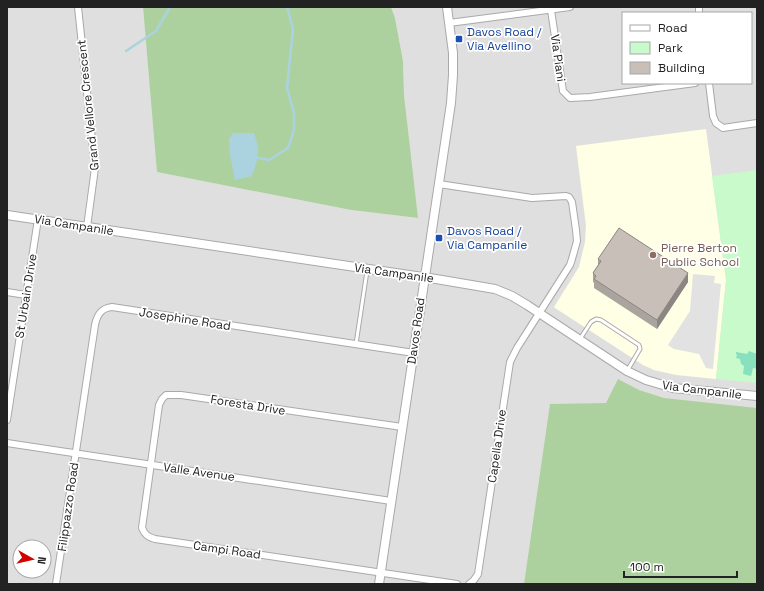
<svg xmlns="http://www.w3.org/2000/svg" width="764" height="591" font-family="'Space Grotesk',sans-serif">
  <rect width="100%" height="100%" fill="#f2efe9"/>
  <!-- residential -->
  <path fill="#e0dfdf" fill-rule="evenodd" d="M7,7h136l15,165 193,38 66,8 -13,-123 -1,-34 -8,-43 -4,-11h366v577h-750zM623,13h128v70h-128zM20,547h24v24h-24z"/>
  <!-- education -->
  <path fill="#ffffe5" d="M706,129l20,151 -10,99 -40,-4 -22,-5 -11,-5 -88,-57 -1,-1 25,-40 6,-25 1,-16 -10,-80z"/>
  <!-- forest -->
  <path fill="#add19e" d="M143,7h248l4,11 8,43 1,34 14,123 -67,-8 -194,-38z
    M618,379l21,11 25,8 93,10v176h-233l26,-180 56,-1z"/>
  <!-- park -->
  <path fill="#c8facc" d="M757,170v213l-41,-4 10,-99 -14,-104z"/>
  <!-- pitch -->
  <path fill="#88e0be" d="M749,351l8,3v15l-4,-1 -2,8 -8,-2 1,-8 -3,-2 -1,-5 -4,-1 1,-3 -1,-1v-2l11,2z"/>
  <!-- parking -->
  <path fill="#e2e2e2" d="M693,274l22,2 -1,7 7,1 -8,85 -7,-1 -7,-14 -25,-5 -6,-4 22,-34z"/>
  <!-- water -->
  <path fill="#aad3df" d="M233,133h21c7,20 4,24 -2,43l-17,4 -5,-25 -1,-16z"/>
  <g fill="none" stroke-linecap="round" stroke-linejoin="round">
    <!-- stream -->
    <path stroke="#aad3df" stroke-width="2.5" d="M126,51l30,-20 14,-24
      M258,158l11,2 19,-12 6,-18v-17l-7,-25 6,-59 -6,-22"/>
    <!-- service casing -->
    <g stroke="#a9a9a9" stroke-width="5">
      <path id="service" d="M580,339l11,-17 5,-3 5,1 38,25 1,4 -13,22
        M356,344l11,-73"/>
    </g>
    <!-- minor casing -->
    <g stroke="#a9a9a9" stroke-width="8">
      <path id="minor" d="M78,7l17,161 -8,59
        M699,7v6
        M551,10l12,81 7,7 20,-1 105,-14
        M449,23l121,-16
        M709,83l4,33 3,7 7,5 34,-5
        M439,184l93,14 34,-2 3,1 3,5 4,28 1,11 -5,18 -2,6 -53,83 -7,14 -32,212 -4,6 -5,4
        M7,292l19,3
        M7,420l31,-201
        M402,427l-221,-32h-15l-4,4 -3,6 -17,123c3,7 6,9 13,11l302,45
        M7,443l384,58
        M56,584l39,-259c2,-10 6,-17 17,-18l302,46"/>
    </g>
    <!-- tertiary casing -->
    <g stroke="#a9a9a9" stroke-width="10">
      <path id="tertiary" d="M7,215l429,64 59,10 17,7 15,9 100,66 19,9 27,8 84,8
        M379,584l72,-481 2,-28v-22l-6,-46"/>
    </g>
    <!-- service -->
    <use href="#service" stroke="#fff" stroke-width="3"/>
    <!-- minor -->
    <use href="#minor" stroke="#fff" stroke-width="6"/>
    <!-- tertiary -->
    <use href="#tertiary" stroke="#fff" stroke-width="8"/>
  </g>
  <!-- wall -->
  <path fill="#aba49e" d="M598,259l90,23 -31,47 -63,-41v-5l-1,-1v-9l5,-8z"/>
  <!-- shaded-wall -->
  <path fill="#8b8681" d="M688,273v9l-31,47v-9z"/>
  <!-- building -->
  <path fill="#c7bfb8" stroke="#8b8681" d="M619,228l69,45 -31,47 -63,-41 2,-3 -3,-3 8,-12 -3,-2z"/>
  <!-- markers -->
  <g fill="#1a4fb4" stroke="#fff" stroke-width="1.5">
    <rect x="455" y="35" width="8" height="8" rx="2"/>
    <rect x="435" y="234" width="8" height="8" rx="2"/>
  </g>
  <circle fill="#8d6e63" stroke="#fff" stroke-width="1.5" cx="653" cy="255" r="4"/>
  <g text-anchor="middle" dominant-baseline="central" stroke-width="3.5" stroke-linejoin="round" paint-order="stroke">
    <!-- transit labels -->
    <g font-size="12" fill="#164399" stroke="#fff" text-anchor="start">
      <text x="467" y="32">Davos Road /<tspan x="467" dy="14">Via Avellino</tspan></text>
      <text x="447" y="231">Davos Road /<tspan x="447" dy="14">Via Campanile</tspan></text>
    </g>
    <!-- street labels -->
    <g font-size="12" fill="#222" stroke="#fff">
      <text transform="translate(558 58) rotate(82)">Via Piani</text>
      <text transform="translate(88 105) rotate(-96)">Grand Vellore Crescent</text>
      <text transform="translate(74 225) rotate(9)">Via Campanile</text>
      <text transform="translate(394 273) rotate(8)">Via Campanile</text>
      <text transform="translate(26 296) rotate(-81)">St Urbain Drive</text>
      <text transform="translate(185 319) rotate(9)">Josephine Road</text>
      <text transform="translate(416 331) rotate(-82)">Davos Road</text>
      <text transform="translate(702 390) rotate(7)">Via Campanile</text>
      <text transform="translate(248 405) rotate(9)">Foresta Drive</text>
      <text transform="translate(497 446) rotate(-82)">Capella Drive</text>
      <text transform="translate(199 472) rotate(8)">Valle Avenue</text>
      <text transform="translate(68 507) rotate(-82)">Filippazzo Road</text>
      <text transform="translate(227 550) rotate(8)">Campi Road</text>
    </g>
    <!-- education labels -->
    <g font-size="12" fill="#785e54" stroke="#fff" text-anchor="start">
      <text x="661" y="248">Pierre Berton<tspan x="661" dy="14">Public School</tspan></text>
    </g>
  </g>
  <!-- border -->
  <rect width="764" height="591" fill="none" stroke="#222222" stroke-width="16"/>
  <!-- legend -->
  <rect x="622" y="12" width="130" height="72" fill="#ffffff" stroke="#a7a7a7"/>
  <rect x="630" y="25" width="20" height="6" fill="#ffffff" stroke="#a7a7a7"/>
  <text x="658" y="32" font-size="12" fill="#222222">Road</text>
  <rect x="630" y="42" width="20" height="12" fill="#c8facc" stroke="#a7a7a7"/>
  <text x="658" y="52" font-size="12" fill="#222222">Park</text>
  <rect x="630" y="62" width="20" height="12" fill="#c7bfb8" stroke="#a7a7a7"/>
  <text x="658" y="72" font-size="12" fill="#222222">Building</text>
  <!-- north arrow -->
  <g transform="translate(32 559) rotate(98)"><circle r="19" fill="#ffffff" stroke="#a7a7a7"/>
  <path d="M0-3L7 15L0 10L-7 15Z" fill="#d40000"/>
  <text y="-6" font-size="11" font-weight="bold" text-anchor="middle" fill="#222222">N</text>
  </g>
  <!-- scale -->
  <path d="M624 571v6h113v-6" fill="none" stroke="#222222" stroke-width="2"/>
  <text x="630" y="571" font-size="12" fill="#222222" stroke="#ffffff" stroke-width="3" paint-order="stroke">100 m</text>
</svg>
